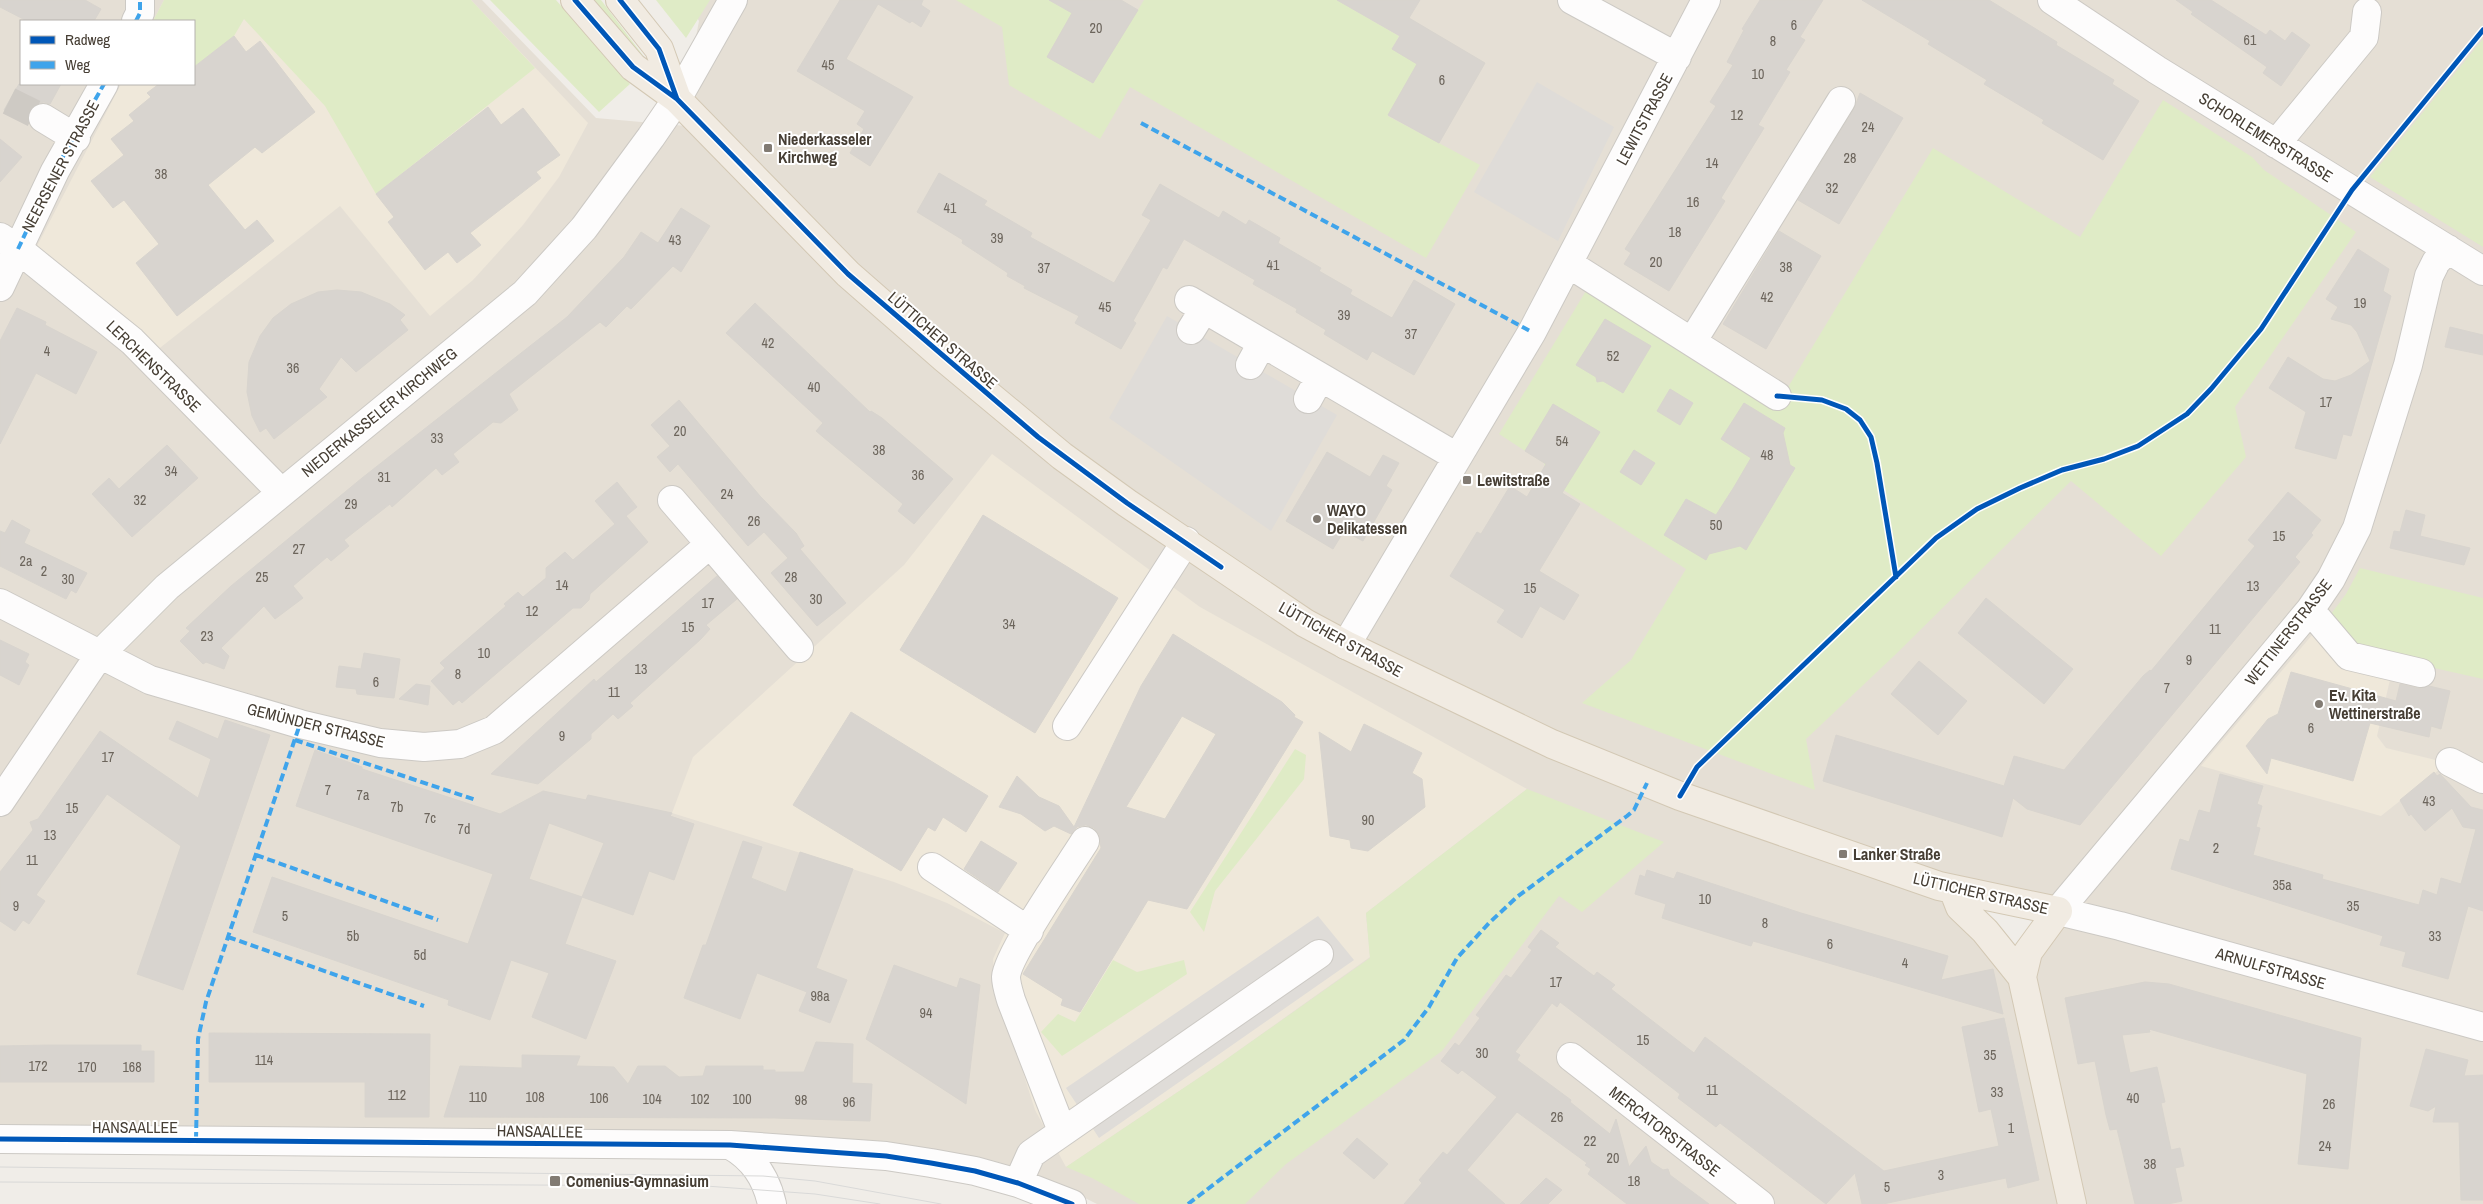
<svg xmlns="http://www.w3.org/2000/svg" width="2483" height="1204" font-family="'Archivo Narrow',sans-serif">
  <rect width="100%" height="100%" fill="#f0ede8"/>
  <!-- residential -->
  <path fill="#e5dfd5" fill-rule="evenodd" d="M0,0h482l114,118 102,9 145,154 496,367 595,246 84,84 49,226h-970l-40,-20 -80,-22 -977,-25zM21,21h173v63h-173z
    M687,0h1796v1021l-510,-134 -288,-95 -336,-153 -283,-188 -214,-182 -167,-175 14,-73z
    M2063,915l420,117v172h-405l-50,-229z"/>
  <!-- education -->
  <path fill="#efe8da" d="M164,0h307l117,123 -29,54 -36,48 -50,55 -43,36 -90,-110 -184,145 -120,-103 85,-164h73v-63h-41z
    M992,454l208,153 327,182 -161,124 4,44 -149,106 -155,104 -31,-57 -40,-125 -2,-26 12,-26 -58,-30 -53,-21 -222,-69 21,-56 211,-192z
    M2318,628l74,43 -15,65 9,12 58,14 -1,4 -8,7 -54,43 -180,-50z"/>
  <!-- green -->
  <path fill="#dfebc6" d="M164,0h307l64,68 -159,126 -51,-88 -81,-87 -10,17 -40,31v-46h-41z
    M490,0h66l74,84 -31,28z
    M593,0h8l50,66z
    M656,0h54l-24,38z
    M956,0h96l20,13 -25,44 46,26 51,-83h193l62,36 -7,13 25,15 -3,5 4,2 -11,11 -19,34 92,49 -54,93 -296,-171 -30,52 -91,-54 -7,-58z
    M2483,39v208l-113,-70z
    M2163,100l89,57 12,13 92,62 -121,175 11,50 -85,99 -90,-75 -175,173 -90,85 9,51 -233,-87 49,-43 55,-91 -138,-89 -4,-17 -45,-29 90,-148 190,116 154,-254 147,89z
    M2360,568l123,30v81l-129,-29 -26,-32 18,-24z
    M1295,749l11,6 -2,24 -89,112 -11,41 -14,-20z
    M1527,789l137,53 -82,70 -23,-16 -117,155 -156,113 -41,40h-106l-47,-26 -26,-11 155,-104 149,-105 -4,-45z
    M1113,960l24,12 47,-12 3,14 -125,82 -21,-24 17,-18 17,8z"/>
  <!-- parking -->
  <path fill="#dfdcd8" d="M1537,82l77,45 -56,114 -84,-49z
    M1167,316l170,99 -66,116 -162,-113z
    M1318,916l36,44 -255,178 -33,-50z"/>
  <!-- building -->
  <path fill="#d8d4cf" stroke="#d8d4ce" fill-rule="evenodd" d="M0,0h85l16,9 -7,12h-67l-27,-14z
    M840,0h83l-2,5 9,6 -9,16 -9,-6 -2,2 -32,-19 -32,55 67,38 -43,69 -20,-13 14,-24 -7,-5 8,-13 -68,-40z
    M1049,0h72l17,10 -45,73 -46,-26 25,-44z
    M1337,0h83l-11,18 76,45 -46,80 -51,-28 29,-51 -25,-15 8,-13z
    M1760,0h63l-23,37 5,3 -19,30 4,2 -32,53 6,3 -43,70 4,3 -56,90 -45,-27 7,-11 -6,-4 91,-143 -6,-4 23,-37 -6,-3 17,-32 -2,-1z
    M1862,0h127l68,42 -1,3 58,35 -2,4 27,17 -36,59 -61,-37 2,-3 -60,-36 3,-4 -59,-36 2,-3z
    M2176,0h35l55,35 4,-5 15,11 7,-9 18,13 -29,41 -18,-13 4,-6 -76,-53 2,-2z
    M234,36l12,16 14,-11 55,71 -53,41 -7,-6 -47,38 37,45 12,-10 17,21 -97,75 -41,-53 23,-19 -35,-44 -11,8 -22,-27 33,-26 -13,-16 23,-18 -5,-6 22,-18 -4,-4 12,-9h35v-17z
    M19,84h42l-11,20 -6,-2 -8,2 -6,6 -3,7 2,6 -25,-13z
    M1860,93l43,25 -64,106 -41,-24 56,-91z
    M488,107l13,18 22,-17 37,47 -24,17 5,6 -71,55 11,12 -24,18 -9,-11 -23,18 -37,-48 6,-5 -18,-23z
    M0,139l22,18 -22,25z
    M939,173l48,28 -3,4 48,28 -2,4 84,46 37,-63 -9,-5 18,-31 59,34 4,-7 23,14 3,-5 31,18 -2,5 43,25 -2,3 33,19 -2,4 42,24 22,-38 41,24 -41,71 -42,-24 -5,9 -43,-26 2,-4 -30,-18 1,-3 -44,-25 2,-4 -71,-41 -17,30 -4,-2 -13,24 -17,30 3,2 -15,26 -46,-26 4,-7 -55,-28 1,-2 -18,-10 1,-3 -46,-30 1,-3 -46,-28z
    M681,208l29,18 -29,46 -8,-6 -42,43 -4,-3 -21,21 -6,-5 -91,72 9,16 -17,13 -8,-1 -40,32 6,8 -17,13 -6,-7 -44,39 -2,-3 -46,36 5,6 -18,15 -4,-4 -34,29 10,12 -28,21 -11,-13 -43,42 8,8 -5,13 -18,-7 -3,2 -23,-23 10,-10 -4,-3 45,-42 131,-108 205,-161 57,-60 17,-25 17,11z
    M1779,231l42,25 -55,93 -43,-25z
    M2358,249l31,20 -6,22 8,5 -40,140 -8,-2 -7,25 -41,-11 11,-36 -37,-24 19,-31 35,22 12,2 16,-6 19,-14 -13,-29 -6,-7 -20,-6 7,-12 -12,-8z
    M337,290l24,2 29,12 15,11 -5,5 8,10 -52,42 -15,-15 -22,32 8,8 -53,42 -8,-11 -6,4 -8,-16 -5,-24 2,-30 11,-26 13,-18 18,-14 27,-12z
    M755,303l115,109 1,-1 11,7 71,61 -39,45 -16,-13 5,-7 -87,-73 7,-8 -97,-90z
    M17,308l29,14 -1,3 52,27 -21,42 -40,-21 -36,71v-103z
    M1605,319l46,27 -28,47 -20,-12 -6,1 -1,-5 -20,-12z
    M2450,327l33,8v20l-38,-8z
    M1670,389l23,14 -13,22 -23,-14z
    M679,400l81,96 36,37 8,13 -4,3 46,54 -29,23 -46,-53 17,-15 -24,-26 -16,14 -70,-82 -8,8 -13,-15 13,-11 -19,-21z
    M1744,403l41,25 -2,5 7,32 5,3 -49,82 -6,-4 -31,8 -3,6 -42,-25 22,-36 30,16 18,-28 17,-29 -30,-19z
    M1553,404l47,28 -38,61 18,11 -41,67 40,24 -15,25 -24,-14 -18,32 -25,-16 8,-12 -55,-34 27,-44 4,2 29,-48 17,11 19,-33 -21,-13z
    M167,445l31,33 -66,59 -40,-43 17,-16 10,11z
    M1634,450l21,13 -14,22 -21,-13z
    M1327,452l43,25 13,-22 16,8 -13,23 6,4 -29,51 -19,-10 -11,18 -47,-28z
    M617,482l20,25 -11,9 22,26 -58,52 -1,6 -8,8h-8l-111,95 -3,-3 -6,5 -22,-24 14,-13 -5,-5 66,-57 -2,-2 14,-12 5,5 23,-19v-10l19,-16 8,8 42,-36 -20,-23z
    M2288,492l33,28 -10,13 2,2 -18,22 5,5 -220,263 -53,-16 -14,-11 -11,39 -179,-56 13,-46 168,51 10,-30 50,14 79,-94 7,-6 1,1 104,-125 -7,-6z
    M2406,510l19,5 -5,21 50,12 -6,17 -74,-17 4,-17 6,1z
    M983,515l135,83 -83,135 -135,-83z
    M12,520l18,10 -6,13 63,30 -11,20 -5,-3 -5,9 -66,-33v-35l5,2z
    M717,576l20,23 -31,26 4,4 -9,10 -71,64 3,3 -15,13 -5,-5 -22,20v5l-53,45 -47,-10 103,-95 2,3z
    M1986,598l87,71 -29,35 -86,-71z
    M1173,634l109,68 13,13 -1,2 9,5 -116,187 -39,-9 -68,112 -19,-7 2,-6 -40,-25 78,-126 -2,-14 -5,-6 -8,-3 -9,2 -6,7 -17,-8 -9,5 -24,-17 -22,-7 18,-31 22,21 20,9 15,21 67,-141zM1182,716l34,18 -51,85 -39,-12z
    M0,640l29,14 -4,8 4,3 -10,20 -19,-10z
    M364,653l36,6 -6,39 -37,-4 -1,-5 -20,-2 3,-21 22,3z
    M1919,661l48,40 -29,34 -47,-41z
    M2291,672l105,29 4,-17 18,4 11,-2 21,5 -9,38 -10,-3 -2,11 -59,-14 -17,58 -82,-23 -4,16 -21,-28 22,-27 10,-5z
    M416,684l14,2 -2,19 -29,-6z
    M851,712l137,84 -22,36 -23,-15 -8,14 -7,-4 -27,44 -108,-66z
    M225,720l45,15 -87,255 -46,-16 44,-128 -74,-52 -71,101 9,6 -16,23 -6,-4 -8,11 -15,-10v-49l33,-42 -3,-8 8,-3 62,-88 98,67 13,-39 -42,-20 8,-18 41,18z
    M1364,724l58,29 -10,20 10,6 3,28 -57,44 -17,-3 -1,-8 -20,-4 -11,-104 32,20z
    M315,750l47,17v2l138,45 43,-23 43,9 2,-5 84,18 -2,3 24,8 -20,56 -25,-9 -16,44 -51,-18 -17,47 51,17 -30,78 -54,-22 17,-44 -38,-13 -21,60 -42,-15 1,-5 -196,-68 19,-55 196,67 25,-70 -197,-68zM549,823l55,20 -22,54 -53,-18z
    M2434,772l3,4 3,-2 31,33 12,3v101l-15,-5 -20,73 -46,-13 4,-14 -26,-7 3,-9 -212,-67 9,-30 9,3 10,-32 11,3 10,-39 43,12 -6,18 5,2 -6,21 4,1 -7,27 70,20 -1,4 97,26 4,-15 14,5 4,-17 20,6 15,-55 -13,-2 -11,-19 -27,23 -14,-17 -2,2 -9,-16z
    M743,841l19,6 -11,31 35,14 14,-40 53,17 -37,99 31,12 -17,43 -31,-12 8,-19 -50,-19 -17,46 -56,-21 19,-53h3z
    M981,841l36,22 -19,29 -34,-23z
    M1647,870l27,9 3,-7 124,41 147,43 -7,24 52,-11 10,45 -250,-73 -2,5 -89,-28 4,-14 -31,-10 5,-19 5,2z
    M1541,930l18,13 -4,4 39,29 3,-4 18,13 -4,4 83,64 11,-16 179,134 115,-25 -8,-37 -12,3 -17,-85 42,-9 35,162 -31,8 -2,-10 -123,26h-21l-7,-31 -29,31 -106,-81 -4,4 -38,-29 2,-4 -120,-92 -3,5 -5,-4 -18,24 -19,25 5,3 -3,5 54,40 -1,2 40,32 6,-15 13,48 17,-21 5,16 12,8 5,-1 2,6 39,29h-82l-39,-30 3,-5 -6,-4 2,-2 -70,-51 -50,58 38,34h-101l18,-21 -3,-3 24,-28 4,3 50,-58 -35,-27 -4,4 -17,-13 14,-18 4,3 21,-28 -4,-3 30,-40 5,3 21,-28 -4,-3z
    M894,965l63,23 3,-10 20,7 -14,119 -100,-65z
    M2145,982l24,2 192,54 -13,131 -50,-5 9,-90 -158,-45 1,3 -28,3 8,38 27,-6 8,35 -4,1 10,47 9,-2 4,18 -9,2 7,33 -14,3h-33l-18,-75 -7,1 -4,-15 -11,-54 -17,3 -13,-66z
    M209,1033l221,1 -1,83h-64v-35h-156z
    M816,1042l37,2 -1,39 20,1 -2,37 -95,-3 -331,-1 16,-51 62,2v-13l58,1 -4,10 38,1 14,17 10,-18h27l14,11 24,-1 3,-10h57v4h12v2h29z
    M49,1045h92v6h13v31h-154v-36z
    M2426,1049l42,11 -4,16 19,-1v125h-22l-2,-78h-26l3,-16 -8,5 -18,-5z
    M1357,1138l31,26 -14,15 -31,-26z
    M1546,1178l16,12 -14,14h-28z"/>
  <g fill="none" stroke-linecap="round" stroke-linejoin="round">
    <!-- minor-tunnel -->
    <path stroke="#cecac4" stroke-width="28" stroke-dasharray="28 14" stroke-linecap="butt" d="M9,101l34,17"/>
    <!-- minor casing -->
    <g stroke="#ccc9c4" stroke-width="30">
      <path id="minor" d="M1572,0l105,57
        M2052,0l105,70 326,201
        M136,21l4,-8v-13
        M43,118l33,20
        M2276,144l88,-107 3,-25
        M0,237l18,12 114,92 149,151
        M2448,249l-12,13 -7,14 -21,89 -51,163 -26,51 -21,31 -252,301 62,15 363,101
        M1569,264l208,132
        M0,287l55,-116 49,-87
        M1189,300l268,157
        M1191,330l13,-21
        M1692,342l149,-241
        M1250,365l12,-22
        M1308,399l12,-22
        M672,500l38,44
        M0,603l150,77 150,44 80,19 44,4 36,-3 34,-14 216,-186 89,104
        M2310,610l39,46 72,17
        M1346,645l186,-313 174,-332
        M1067,726l119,-185
        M2450,762l33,17
        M0,802l100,-148 67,-67 358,-294 59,-65 67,-91 26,-38 56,-99
        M932,867l97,64
        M1571,1057l189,147
        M1062,1131l-51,-131c-2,-7 -5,-16 -5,-23 1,-22 64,-112 79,-136
        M0,1139l730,6 156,11 45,7 44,8 43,12 54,21
        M730,1145c23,13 36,32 42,59
        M1018,1183l13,-29 288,-200"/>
    </g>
    <!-- major casing -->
    <g stroke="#d3c8b4" stroke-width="30">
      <path id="major" d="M575,0l58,67 44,32 171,175 96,84 118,98 65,47 178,120 41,22 206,99 128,52 259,90 119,25 -30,41 -6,25
        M620,0l39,49 18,50
        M1953,889l7,18 25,24 37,46 50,227"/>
    </g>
    <!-- minor -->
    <use href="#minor" stroke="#fdfcfc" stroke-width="28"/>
    <!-- major -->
    <use href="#major" stroke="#f1ebe2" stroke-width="28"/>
    <!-- tram -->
    <path stroke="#d9d9d8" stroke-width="1" d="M0,1167l763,9 52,5 126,23
      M0,1182l706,4 109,8 65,10"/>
    <!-- quiet -->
    <path stroke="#3fa4eb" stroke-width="4" stroke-dasharray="8 4" stroke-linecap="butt" d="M136,21l4,-8v-13
      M1141,123l391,209
      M18,249l37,-78 49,-87
      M295,740l181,60
      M256,855l182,65
      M228,937l196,69
      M196,1140l2,-101 8,-37 94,-278
      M1188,1204l216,-164 25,-33 28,-49 32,-35 28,-26 110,-81 7,-6 13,-27"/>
    <!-- cycleway casing -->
    <g stroke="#fff" stroke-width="8">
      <path id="cycleway" d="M575,0l58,67 44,32 171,175 190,163 89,66 94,64
        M620,0l39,49 18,50
        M1777,396l45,4 24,9 14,11 11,17 6,26 19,114
        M1680,796l17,-29 239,-229 41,-29 43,-21 42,-18 42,-11 34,-13 49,-32 24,-25 50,-60 91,-139 131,-160
        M0,1139l730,6 156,11 45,7 44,8 43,12 54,21"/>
    </g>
    <!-- cycleway -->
    <use href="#cycleway" stroke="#0057b8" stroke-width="5"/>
  </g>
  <!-- markers -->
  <g fill="#827b73" stroke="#fff" stroke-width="2">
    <rect x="763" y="143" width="10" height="10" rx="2.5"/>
    <rect x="1462" y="475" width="10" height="10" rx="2.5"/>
    <circle cx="1317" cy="519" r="5"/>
    <circle cx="2319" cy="704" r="5"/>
    <rect x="1838" y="849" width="10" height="10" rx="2.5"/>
    <rect x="549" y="1175" width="12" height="12" rx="2.5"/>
  </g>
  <g text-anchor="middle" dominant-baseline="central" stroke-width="4" stroke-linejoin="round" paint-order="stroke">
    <!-- number labels -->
    <g font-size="14" fill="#6c655c">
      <text x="1794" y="25">6</text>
      <text x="1096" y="28">20</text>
      <text x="2250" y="40">61</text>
      <text x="1773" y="41">8</text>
      <text x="828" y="65">45</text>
      <text x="1758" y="74">10</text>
      <text x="1442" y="80">6</text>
      <text x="1737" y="115">12</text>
      <text x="1868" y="127">24</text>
      <text x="1850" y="158">28</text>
      <text x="1712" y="163">14</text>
      <text x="161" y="174">38</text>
      <text x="1832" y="188">32</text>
      <text x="1693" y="202">16</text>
      <text x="950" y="208">41</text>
      <text x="1675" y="232">18</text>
      <text x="997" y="238">39</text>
      <text x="675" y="240">43</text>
      <text x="1656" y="262">20</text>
      <text x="1273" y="265">41</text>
      <text x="1786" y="267">38</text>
      <text x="1044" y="268">37</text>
      <text x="1767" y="297">42</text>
      <text x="2360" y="303">19</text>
      <text x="1105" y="307">45</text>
      <text x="1344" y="315">39</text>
      <text x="1411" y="334">37</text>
      <text x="768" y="343">42</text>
      <text x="47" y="351">4</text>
      <text x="1613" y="356">52</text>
      <text x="293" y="368">36</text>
      <text x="814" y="387">40</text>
      <text x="2326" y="402">17</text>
      <text x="680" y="431">20</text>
      <text x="437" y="438">33</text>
      <text x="1562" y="441">54</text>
      <text x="879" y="450">38</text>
      <text x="1767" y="455">48</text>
      <text x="171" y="471">34</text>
      <text x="918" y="475">36</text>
      <text x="384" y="477">31</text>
      <text x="727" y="494">24</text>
      <text x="140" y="500">32</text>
      <text x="351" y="504">29</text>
      <text x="754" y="521">26</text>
      <text x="1716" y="525">50</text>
      <text x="2279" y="536">15</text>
      <text x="299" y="549">27</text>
      <text x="26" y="561">2a</text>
      <text x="44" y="571">2</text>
      <text x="262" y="577">25</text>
      <text x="791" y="577">28</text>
      <text x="68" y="579">30</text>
      <text x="562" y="585">14</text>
      <text x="2253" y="586">13</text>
      <text x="1530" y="588">15</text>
      <text x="816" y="599">30</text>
      <text x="708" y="603">17</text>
      <text x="532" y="611">12</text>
      <text x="1009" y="624">34</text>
      <text x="688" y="627">15</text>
      <text x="2215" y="629">11</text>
      <text x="207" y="636">23</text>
      <text x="484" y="653">10</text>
      <text x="2189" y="660">9</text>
      <text x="641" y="669">13</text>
      <text x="458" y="674">8</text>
      <text x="376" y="682">6</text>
      <text x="2167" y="688">7</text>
      <text x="614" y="692">11</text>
      <text x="2311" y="728">6</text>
      <text x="562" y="736">9</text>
      <text x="108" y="757">17</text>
      <text x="328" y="790">7</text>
      <text x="363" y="795">7a</text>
      <text x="2429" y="801">43</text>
      <text x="397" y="807">7b</text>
      <text x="72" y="808">15</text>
      <text x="430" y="818">7c</text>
      <text x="1368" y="820">90</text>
      <text x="464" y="829">7d</text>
      <text x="50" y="835">13</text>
      <text x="2216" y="848">2</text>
      <text x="32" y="860">11</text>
      <text x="2282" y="885">35a</text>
      <text x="1705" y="899">10</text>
      <text x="16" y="906">9</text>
      <text x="2353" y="906">35</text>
      <text x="285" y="916">5</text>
      <text x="1765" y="923">8</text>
      <text x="353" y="936">5b</text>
      <text x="2435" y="936">33</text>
      <text x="1830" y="944">6</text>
      <text x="420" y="955">5d</text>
      <text x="1905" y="963">4</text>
      <text x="1556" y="982">17</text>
      <text x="820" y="996">98a</text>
      <text x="926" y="1013">94</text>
      <text x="1643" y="1040">15</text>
      <text x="1482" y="1053">30</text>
      <text x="1990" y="1055">35</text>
      <text x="264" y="1060">114</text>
      <text x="38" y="1066">172</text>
      <text x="87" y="1067">170</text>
      <text x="132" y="1067">168</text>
      <text x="1712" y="1090">11</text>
      <text x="1997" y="1092">33</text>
      <text x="397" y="1095">112</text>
      <text x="478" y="1097">110</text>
      <text x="535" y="1097">108</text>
      <text x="599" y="1098">106</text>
      <text x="2133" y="1098">40</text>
      <text x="652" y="1099">104</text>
      <text x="700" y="1099">102</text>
      <text x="742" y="1099">100</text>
      <text x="801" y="1100">98</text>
      <text x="849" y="1102">96</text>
      <text x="2329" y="1104">26</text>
      <text x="1557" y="1117">26</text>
      <text x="2011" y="1128">1</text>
      <text x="1590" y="1141">22</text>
      <text x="2325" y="1146">24</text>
      <text x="1613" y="1158">20</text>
      <text x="2150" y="1164">38</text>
      <text x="1941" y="1175">3</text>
      <text x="1634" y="1181">18</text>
      <text x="1887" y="1187">5</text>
    </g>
    <!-- street labels -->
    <g font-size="16" fill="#463e34" stroke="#fff">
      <text transform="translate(1644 119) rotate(-62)">LEWITSTRASSE</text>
      <text transform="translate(2266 137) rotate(32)">SCHORLEMERSTRASSE</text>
      <text transform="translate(60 166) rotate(-62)">NEERSENER STRASSE</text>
      <text transform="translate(943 340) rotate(41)">LÜTTICHER STRASSE</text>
      <text transform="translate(154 366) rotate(44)">LERCHENSTRASSE</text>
      <text transform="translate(379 412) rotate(-39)">NIEDERKASSELER KIRCHWEG</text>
      <text transform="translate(2288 632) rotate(-52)">WETTINERSTRASSE</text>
      <text transform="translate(1341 639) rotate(29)">LÜTTICHER STRASSE</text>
      <text transform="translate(316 725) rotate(14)">GEMÜNDER STRASSE</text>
      <text transform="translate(1981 893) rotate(13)">LÜTTICHER STRASSE</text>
      <text transform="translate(2271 968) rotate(16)">ARNULFSTRASSE</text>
      <text x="135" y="1127">HANSAALLEE</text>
      <text transform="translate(540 1131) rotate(1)">HANSAALLEE</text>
      <text transform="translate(1665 1131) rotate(38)">MERCATORSTRASSE</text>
    </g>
    <!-- poi labels -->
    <g font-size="16" font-weight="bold" fill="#463e34" stroke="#fff" text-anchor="start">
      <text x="778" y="139">Niederkasseler<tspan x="778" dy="18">Kirchweg</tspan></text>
      <text x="1477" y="480">Lewitstraße</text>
      <text x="1327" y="510">WAYO<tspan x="1327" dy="18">Delikatessen</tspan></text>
      <text x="2329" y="695">Ev. Kita<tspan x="2329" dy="18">Wettinerstraße</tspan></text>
      <text x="1853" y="854">Lanker Straße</text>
      <text x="566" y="1181">Comenius-Gymnasium</text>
    </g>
  </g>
  <!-- legend -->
  <rect x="20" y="20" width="175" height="65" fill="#ffffff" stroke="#b5b2ae"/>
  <rect x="30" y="36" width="25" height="8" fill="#0057b8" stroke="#b5b2ae"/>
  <text x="65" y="45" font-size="15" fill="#463e34">Radweg</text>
  <rect x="30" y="61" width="25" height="8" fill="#3fa4eb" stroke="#b5b2ae"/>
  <text x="65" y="70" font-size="15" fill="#463e34">Weg</text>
</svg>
